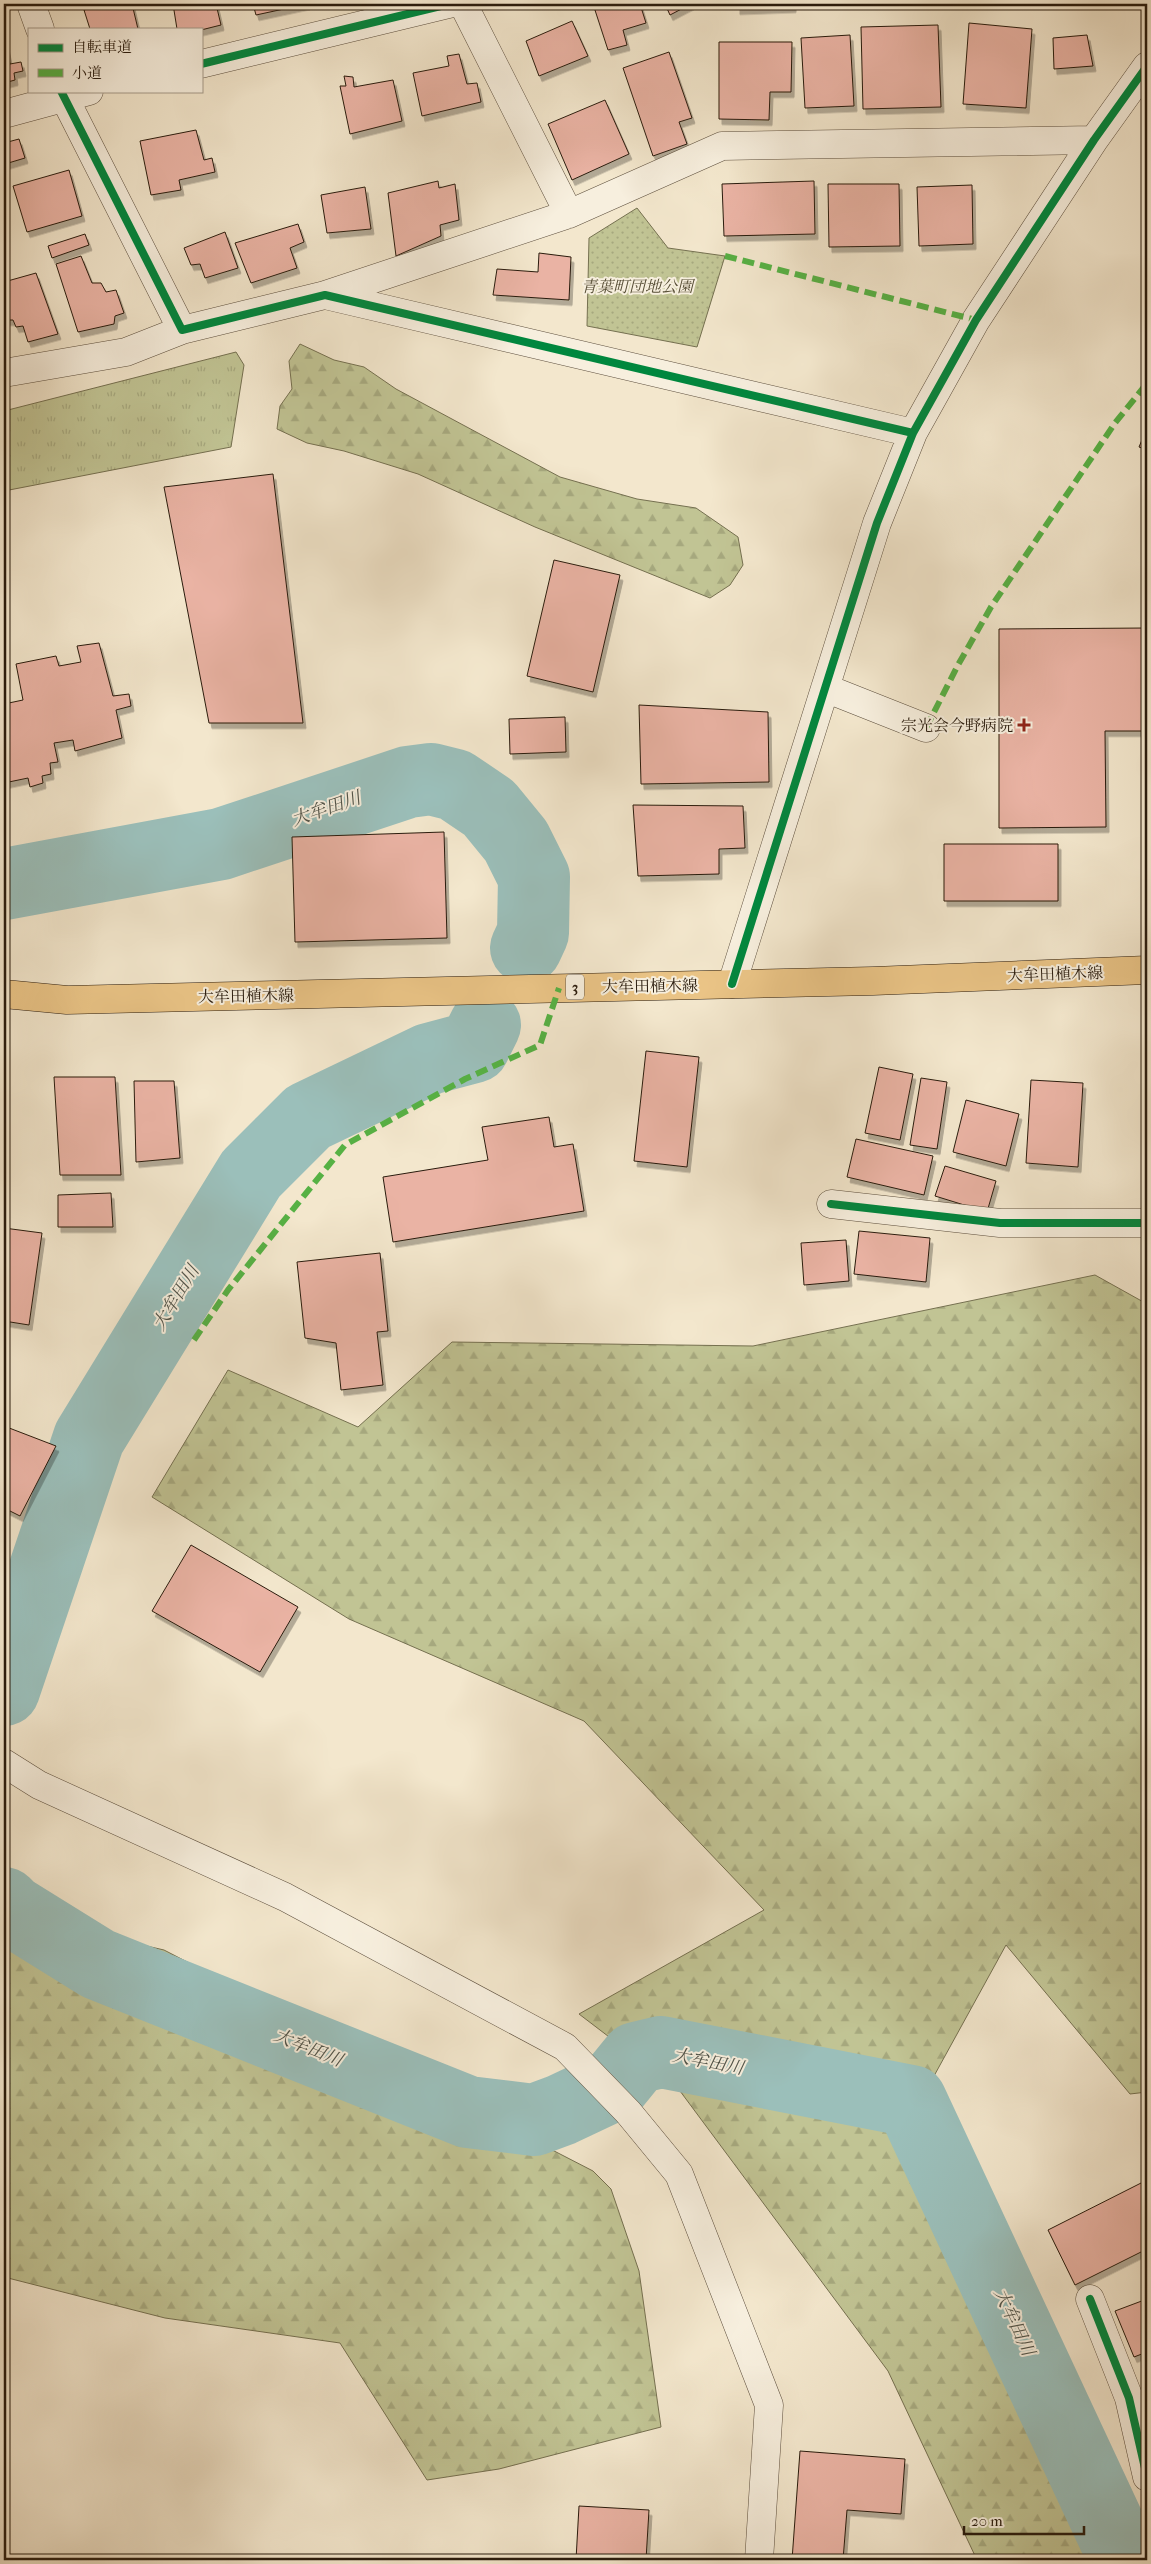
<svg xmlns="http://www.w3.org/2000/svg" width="1151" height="2564" font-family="'IM FELL French Canon','Noto Serif JP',serif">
  <defs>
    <pattern id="grass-tufts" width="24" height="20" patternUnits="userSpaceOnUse" patternTransform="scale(1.25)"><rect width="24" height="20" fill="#c1c494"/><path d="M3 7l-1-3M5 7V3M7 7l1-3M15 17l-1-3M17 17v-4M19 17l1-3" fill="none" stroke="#a6a87e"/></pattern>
    <pattern id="forest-firs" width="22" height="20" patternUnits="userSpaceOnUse" patternTransform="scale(1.25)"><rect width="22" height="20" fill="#c1c494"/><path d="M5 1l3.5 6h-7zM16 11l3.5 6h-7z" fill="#a6a87e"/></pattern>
    <pattern id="park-dots" width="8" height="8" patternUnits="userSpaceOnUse" patternTransform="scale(1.25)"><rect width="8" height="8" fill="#c1c494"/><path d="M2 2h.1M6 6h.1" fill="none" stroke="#a6a87e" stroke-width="1.8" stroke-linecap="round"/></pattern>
    <filter id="shadow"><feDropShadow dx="3" dy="5.5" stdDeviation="0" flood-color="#0004"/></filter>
  </defs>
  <rect width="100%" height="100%" fill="#f3e7cd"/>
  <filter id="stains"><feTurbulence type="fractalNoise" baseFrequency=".004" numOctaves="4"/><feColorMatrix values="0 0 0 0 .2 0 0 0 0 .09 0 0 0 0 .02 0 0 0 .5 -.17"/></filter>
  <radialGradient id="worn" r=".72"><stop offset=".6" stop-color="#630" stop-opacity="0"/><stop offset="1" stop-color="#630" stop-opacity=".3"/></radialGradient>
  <!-- grass -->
  <path fill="url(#grass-tufts)" stroke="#757050" d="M236,352l8,13 -13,82 -227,44v-80z"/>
  <!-- forest -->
  <path fill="url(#forest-firs)" stroke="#757050" d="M300,344l34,16 30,7 32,22 164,88 77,22 59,9 42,29 5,28 -13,20 -20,13 -175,-71 -117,-53 -74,-23 -37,-8 -30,-14 3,-23 12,-17 -3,-28z
    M1095,1275l52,29v788l-17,2 -124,-149 -105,191 195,424h-119l-89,-189 -208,-280 -101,-77 185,-104 -180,-189 -235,-102 -197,-122 76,-127 130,57 94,-85 301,4z
    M4,1913l160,37 429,221 18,18 28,82 22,156 -162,42 -72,11 -87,-137 -175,-25 -161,-41z"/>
  <!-- park -->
  <path fill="url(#park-dots)" stroke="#757050" d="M637,208l31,40 57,8 -28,91 -110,-21 2,-88z"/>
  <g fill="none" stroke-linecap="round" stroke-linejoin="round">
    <!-- river -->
    <path stroke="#9bbfba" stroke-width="72" d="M4,884l217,-40 187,-62 23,-3 24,6 34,23 27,33 18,36 -1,56 -7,15
      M4,1690l85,-252 162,-264 57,-57 121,-58 45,-12 11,-22
      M4,1903l7,7 87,54 370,148 66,8 27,-10 53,-25 22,-27 25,-6 250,49 214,459"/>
  </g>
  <!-- building -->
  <path fill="#eab3a4" stroke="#291b0d" filter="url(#shadow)" d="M107,4h25l6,25h-48l-6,-19z
    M173,4h43l5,21 -20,5 -24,-1z
    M253,4h54l-51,11z
    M593,4h47l6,19 -23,7 4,15 -19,5z
    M665,4h26l-21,11z
    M737,4h56v3l-56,2z
    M572,21l16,35 -49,20 -13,-35z
    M969,23l63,6 -6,79 -63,-4z
    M938,25l3,82 -78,2 -2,-82z
    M850,35l4,71 -49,2 -4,-70z
    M1087,35l6,31 -39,3 -1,-31z
    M719,42h73l-1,50h-21l-1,28 -50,-1z
    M4,44h2l4,20 11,-2 2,9 -9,2 1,7 -11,3z
    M669,52l23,66 -13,4 8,22 -34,12 -30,-88z
    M459,54l8,30 10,-1 4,19 -59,14 -9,-43 36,-7 -2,-10z
    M344,76l9,1 1,10 39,-7 9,41 -52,13 -10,-48h6z
    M605,100l24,54 -57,26 -24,-56z
    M196,130l8,30 8,-2 3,14 -36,8 2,10 -30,5 -11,-54z
    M19,139l6,19 -20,6 -1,-21z
    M69,170l13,46 -55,16 -14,-46z
    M438,181l1,7 16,-4 4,36 -19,5 1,11 -45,20 -8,-63z
    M814,181l1,53 -91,2 -2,-52z
    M828,184h71l1,62 -71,1z
    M972,185l1,59 -54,2 -2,-59z
    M365,187l6,42 -44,4 -6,-38z
    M298,224l6,18 -14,6 7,20 -46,15 -16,-40z
    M225,232l13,36 -33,10 -5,-14 -9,1 -7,-17z
    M85,234l4,11 -37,13 -4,-12z
    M539,253l32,4 -2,43 -76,-5 4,-26 41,3z
    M81,256l11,27h9l5,9 10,-2 8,23 -9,3 -1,8 -36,8 -22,-68z
    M36,273l22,61 -30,8 -5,-16 -7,1 -3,-7h-9v-38z
    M1147,428v22l-8,-3z
    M273,474l30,249h-94l-45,-236z
    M554,560l66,15 -27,117 -66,-16z
    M1147,628v103h-42l1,96 -107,1v-199z
    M99,643l14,53 16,-2 2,12 -15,4 6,28 -47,13 -2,-11 -19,3 4,19 -8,1 1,11 -9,2 1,7 -13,4 -2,-9 -24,5v-79l19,-4 -7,-36 40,-8 3,10 22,-4 -4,-16z
    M639,705l129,7 1,70 -128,2z
    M565,717l1,35 -56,2 -1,-35z
    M633,805l110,1 2,42 -26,1v25l-81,2z
    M444,832l3,106 -152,4 -3,-105z
    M944,844h114v57h-114z
    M646,1051l53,6 -12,110 -53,-6z
    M879,1067l34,7 -13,66 -35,-7z
    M54,1077h61l6,98h-61z
    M921,1078l26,4 -10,67 -27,-4z
    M1031,1080l52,3 -5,84 -52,-4z
    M134,1081h40l6,77 -44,4z
    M966,1100l53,14 -13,52 -53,-14z
    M549,1117l5,30 19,-3 11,67 -191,31 -10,-65 105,-17 -6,-33z
    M856,1139l77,17 -9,39 -77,-18z
    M945,1166l51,15 -9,31 -52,-16z
    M111,1193l2,34h-55v-32z
    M4,1228l38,5 -13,92 -25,-4z
    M859,1231l71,7 -4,44 -72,-8z
    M846,1240l3,41 -45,4 -3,-42z
    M380,1253l8,78 -11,1 6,53 -42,5 -5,-47 -31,-5 -8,-76z
    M4,1426l52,20 -36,70 -16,-8z
    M191,1545l107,62 -38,65 -108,-61z
    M1147,2180v69l-72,36 -27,-55z
    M1147,2299v53l-13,5 -19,-46z
    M800,2451l105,8 -4,55 -54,-4 -4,50h-51z
    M579,2506l70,4 -3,50h-70z"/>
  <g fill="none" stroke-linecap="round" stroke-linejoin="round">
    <!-- minor casing -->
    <g stroke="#5c4e3d" stroke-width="29">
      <path id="minor" d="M31,4l9,25
        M463,4l106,210
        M201,64l248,-60
        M61,91l121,239 143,-35 588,138
        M4,114l85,-23
        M325,295l244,-81 153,-68 372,-6
        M4,373l122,-21 56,-22
        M825,688l101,40
        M732,984l145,-461 36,-90 63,-113 118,-180 53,-74
        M831,1204l169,19h147
        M4,1763l35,22 246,112 280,150 63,65 51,62 90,231 -10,155
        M1090,2299l39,99 18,79"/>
    </g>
    <!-- major casing -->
    <g stroke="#291b0d" stroke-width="29">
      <path id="major" d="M4,994l63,6 806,-19 274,-11"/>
    </g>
    <!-- minor -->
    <use href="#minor" stroke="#f7efde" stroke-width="28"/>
    <!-- major -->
    <use href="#major" stroke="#eac486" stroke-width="28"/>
    <!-- quiet -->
    <path stroke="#56b144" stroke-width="6" stroke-dasharray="12 6" stroke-linecap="butt" d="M725,256l251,64
      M926,728l32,-63 33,-58 124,-184 29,-36
      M194,1340l34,-50 117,-145 120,-66 75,-34 19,-57"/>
    <!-- cycleway casing -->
    <g stroke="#f7efde" stroke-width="11">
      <path id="cycleway" d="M201,64l248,-60
        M61,91l121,239 143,-35 588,138
        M732,984l145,-461 36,-90 63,-113 118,-180 53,-74
        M831,1204l169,19h147
        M1090,2299l39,99 18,79"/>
    </g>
    <!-- cycleway -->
    <use href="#cycleway" stroke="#00873e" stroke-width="8"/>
  </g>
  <!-- markers -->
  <path fill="#8f2418" stroke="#f7efde" stroke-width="2" d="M1021.5 717.5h5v5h5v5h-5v5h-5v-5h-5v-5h5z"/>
  <g text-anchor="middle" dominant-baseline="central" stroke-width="4" stroke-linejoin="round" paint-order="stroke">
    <!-- shield labels -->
    <rect fill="#f7efde" stroke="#675b4c" stroke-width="1" x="566" y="974.5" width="18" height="25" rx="4"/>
    <g font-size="15" font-weight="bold" fill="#291b0d">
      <text x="575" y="987">3</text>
    </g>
    <!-- park labels -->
    <g font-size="16" font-style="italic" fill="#574e36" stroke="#f7efde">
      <text x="637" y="286">青葉町団地公園</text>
    </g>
    <!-- poi labels -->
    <g font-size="16" fill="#291b0d" stroke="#f7efde" text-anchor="end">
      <text x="1013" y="725">宗光会今野病院</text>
    </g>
    <!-- street labels -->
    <g font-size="16" fill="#291b0d" stroke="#f7efde">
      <text transform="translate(1055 974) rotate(-2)">大牟田植木線</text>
      <text transform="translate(650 986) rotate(-1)">大牟田植木線</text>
      <text transform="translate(246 996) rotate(-1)">大牟田植木線</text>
    </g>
    <!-- water labels -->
    <g font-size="18" font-style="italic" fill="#51544a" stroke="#f7efde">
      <text transform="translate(326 809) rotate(-19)">大牟田川</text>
      <text transform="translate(176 1298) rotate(-59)">大牟田川</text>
      <text transform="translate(308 2048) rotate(22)">大牟田川</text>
      <text transform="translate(708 2062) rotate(11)">大牟田川</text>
      <text transform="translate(1014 2322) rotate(65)">大牟田川</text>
    </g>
  </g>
  <!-- margin -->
  <rect width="1151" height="2564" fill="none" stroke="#f3e7cd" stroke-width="20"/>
  <rect x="5" y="5" width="1141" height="2554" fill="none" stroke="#291b0d" stroke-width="2.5"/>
  <rect x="10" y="10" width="1131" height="2544" fill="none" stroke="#291b0d"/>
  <!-- legend -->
  <rect x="28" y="28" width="175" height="65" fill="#f7efde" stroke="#a59a8a"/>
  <rect x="38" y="44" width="25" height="8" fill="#00873e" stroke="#a59a8a"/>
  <text x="72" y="52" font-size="15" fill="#291b0d">自転車道</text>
  <rect x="38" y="69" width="25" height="8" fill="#56b144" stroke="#a59a8a"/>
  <text x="72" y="78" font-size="15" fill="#291b0d">小道</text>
  <!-- scale -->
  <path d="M964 2526v8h120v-8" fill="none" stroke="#291b0d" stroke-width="2.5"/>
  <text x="971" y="2526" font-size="15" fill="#291b0d" stroke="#f7efde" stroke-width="4" paint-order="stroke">20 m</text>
  <rect width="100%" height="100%" filter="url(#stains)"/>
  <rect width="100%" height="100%" fill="url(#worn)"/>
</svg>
